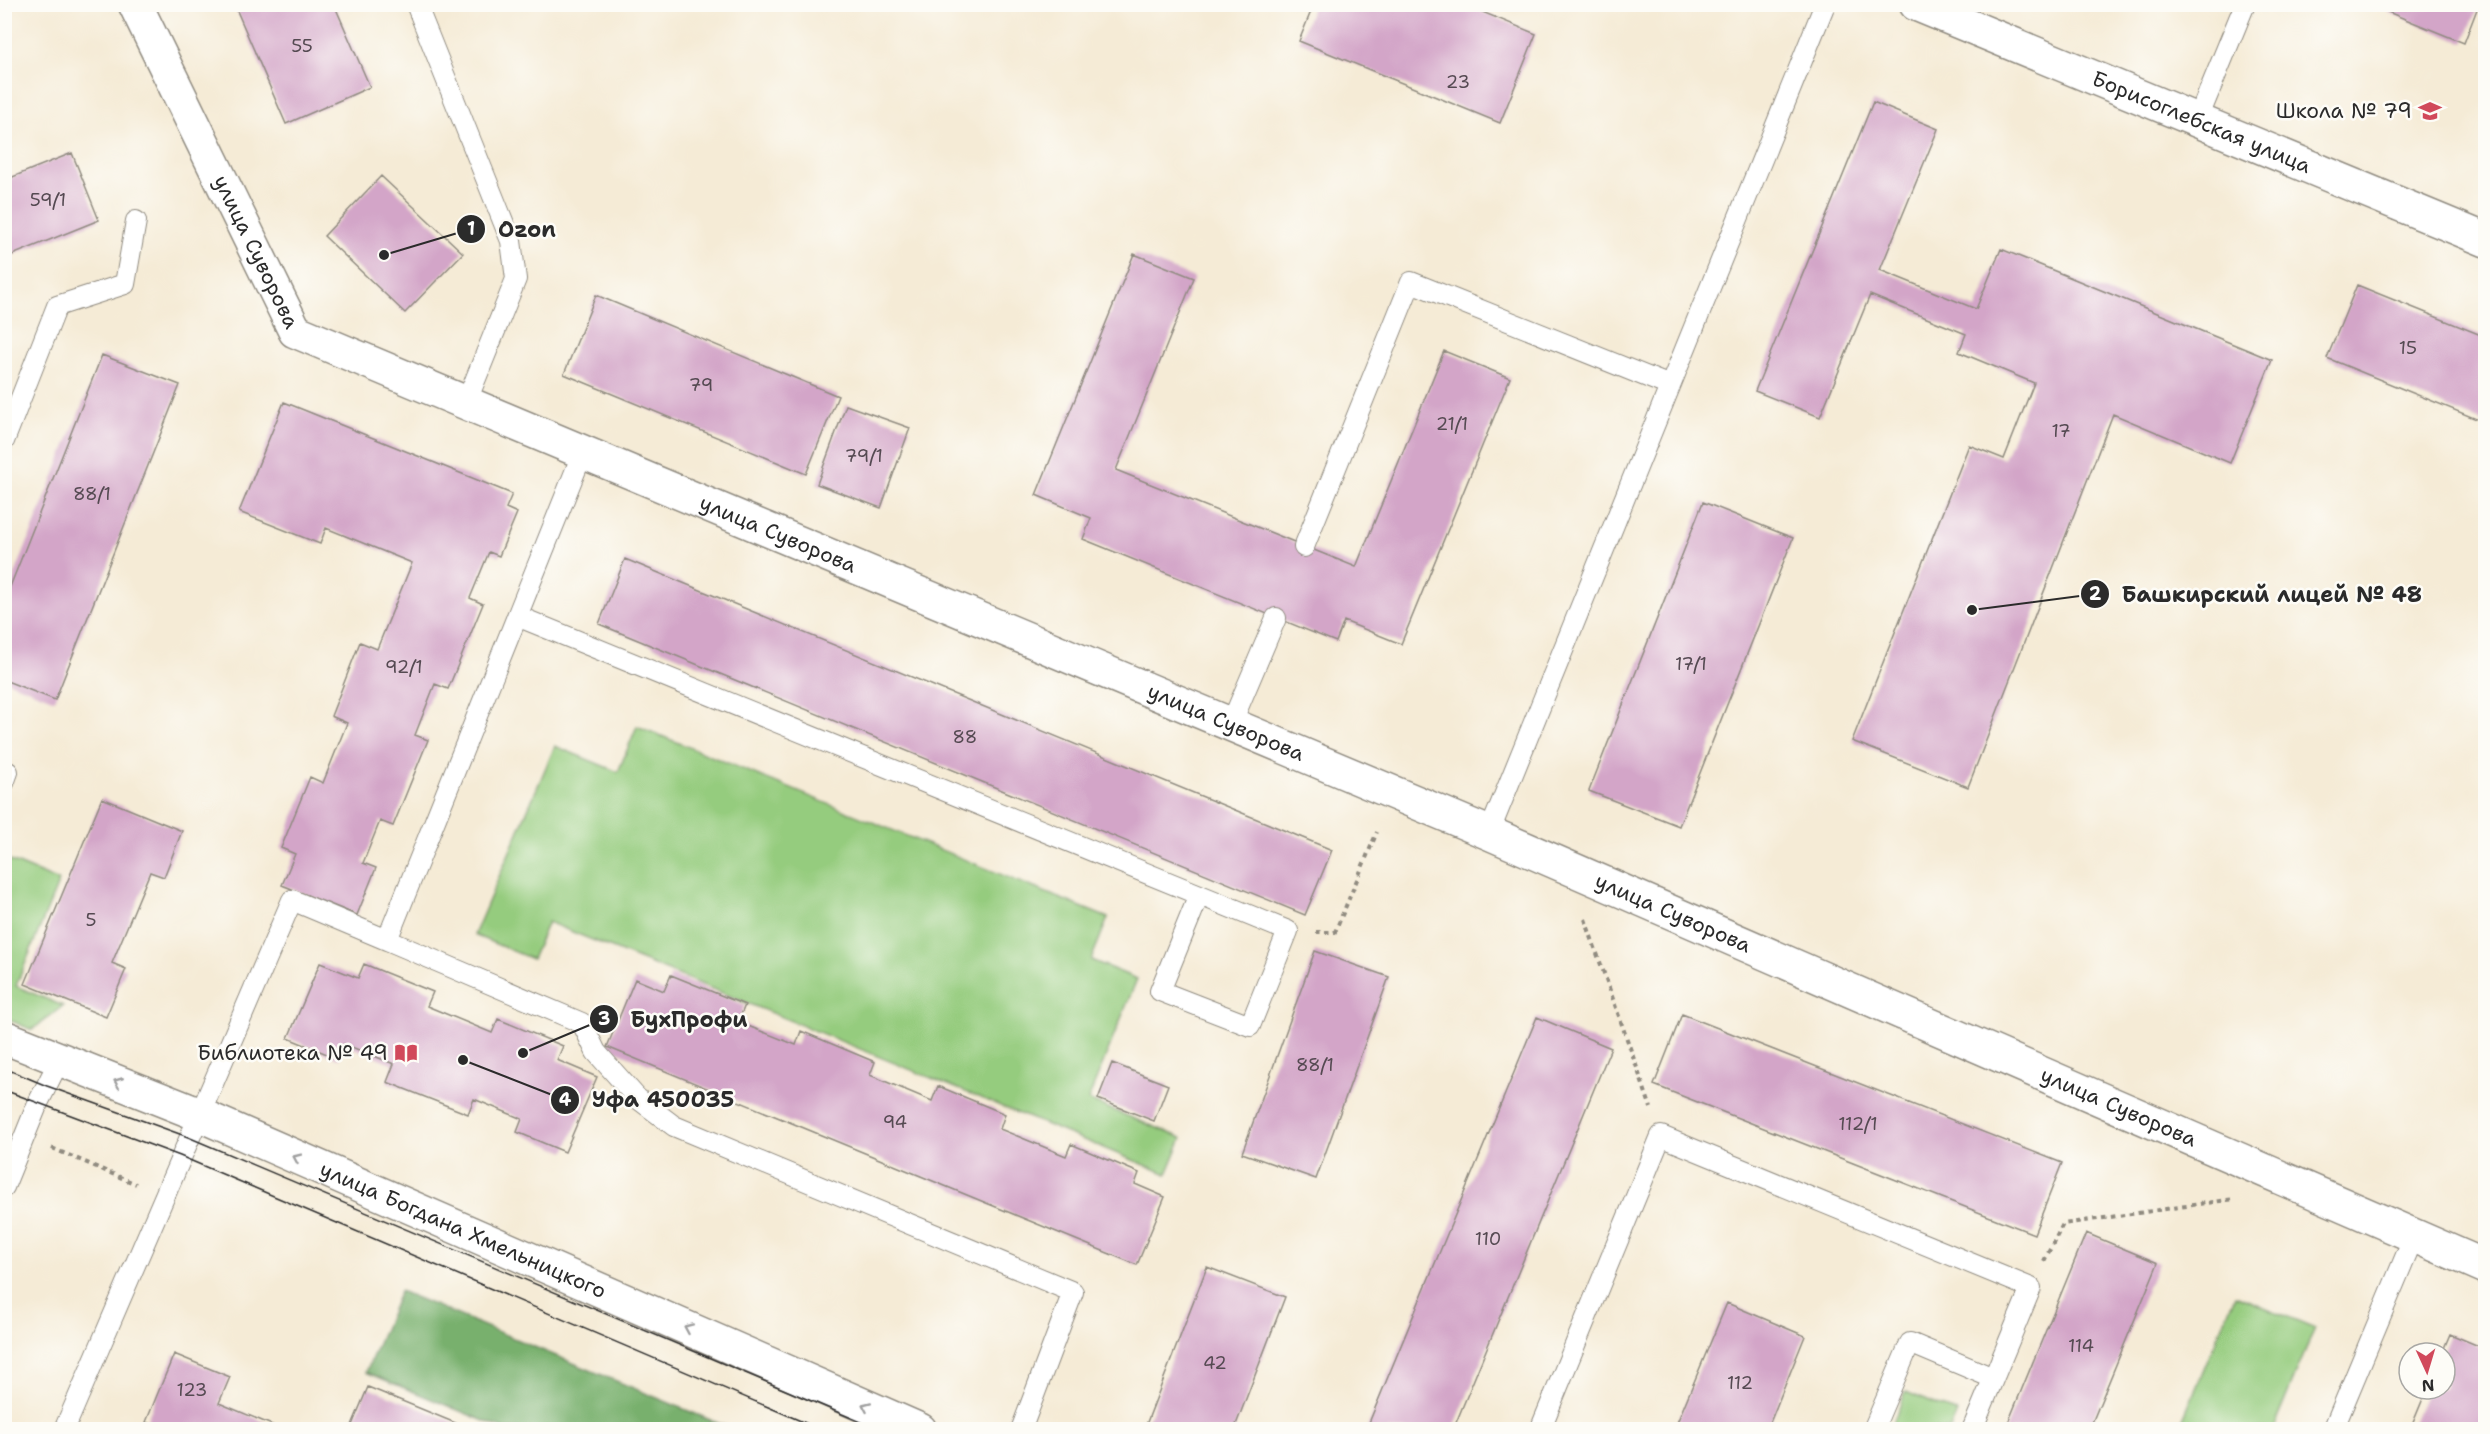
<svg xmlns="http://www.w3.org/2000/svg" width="2490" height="1434" font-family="'Shantell Sans',sans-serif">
  <rect width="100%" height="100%" fill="#fdfcf7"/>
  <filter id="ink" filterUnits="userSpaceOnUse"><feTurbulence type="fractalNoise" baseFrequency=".0167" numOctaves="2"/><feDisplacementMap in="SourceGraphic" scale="12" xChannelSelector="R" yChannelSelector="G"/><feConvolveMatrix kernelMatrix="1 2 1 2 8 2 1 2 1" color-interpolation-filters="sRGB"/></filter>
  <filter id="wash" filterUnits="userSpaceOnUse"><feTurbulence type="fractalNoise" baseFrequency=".008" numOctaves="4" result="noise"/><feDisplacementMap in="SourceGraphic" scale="24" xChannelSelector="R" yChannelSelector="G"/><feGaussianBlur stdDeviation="1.35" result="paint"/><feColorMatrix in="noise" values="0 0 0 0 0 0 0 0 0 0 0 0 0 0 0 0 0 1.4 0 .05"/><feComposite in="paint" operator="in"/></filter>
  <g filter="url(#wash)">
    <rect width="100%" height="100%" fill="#f5ebd6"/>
    <!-- green -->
    <path fill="#95cc7e" stroke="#607c54" stroke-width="1.5" d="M637,726l471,192 -17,42 46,19 -49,121 94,38 -15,36 -619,-252 -16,37 -58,-24 81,-189 63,26z
      M4,858l55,23 -43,105 47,20 -31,24 -27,-12z
      M2235,1295l80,33 -42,101h-94z
      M1906,1392l51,21 -7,16h-60z"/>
    <!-- forest -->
    <path fill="#78b06d" stroke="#526e4c" stroke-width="1.5" d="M400,1291l332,138h-229l-137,-57z"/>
    <g id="blocks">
      <!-- building -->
      <path fill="#d3a5c8" d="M234,4h100l36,83 -84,37z
        M1314,4h149l73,30 -36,89 -201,-82z
        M2391,4h88l-15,39 -76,-31z
        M1873,102l65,27 -58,141 96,39 25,-60 271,111 -42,103 -117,-49 -145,373 -116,-46 117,-296 35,14 30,-76 -75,-31 7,-18 -96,-39 -50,122 -65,-26z
        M72,153l27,67 -94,38v-78z
        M381,176l82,77 -58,60 -81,-77z
        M1134,254l60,24 -78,192 240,97 88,-216 66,27 -109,266 -57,-23 -8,21 -253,-103 8,-21 -55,-23z
        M2357,285l129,52v86l-159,-65z
        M596,295l242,101 -32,78 -242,-100z
        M102,355l78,30 -125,315 -51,-20v-78z
        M284,402l228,92 -6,14 11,5 -18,43 -10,-4 -19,46 13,6 -35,85 -13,-5 -20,51 13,5 -35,86 -13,-5 -17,42 13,5 -19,47 -75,-30 13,-31 -14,-6 29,-71 13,6 24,-60 -16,-7 29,-74 17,7 35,-86 -86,-35 -6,16 -81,-32z
        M846,405l64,23 -29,80 -64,-24z
        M1703,502l90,36 -114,288 -90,-35z
        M625,559l707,291 -27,65 -706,-291z
        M102,798l80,33 -18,46 -14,-5 -38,91 14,6 -20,48 -81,-33z
        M1315,951l74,26 -73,202 -74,-26z
        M320,963l38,15 6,-14 69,28 -6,14 65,27 6,-14 65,27 -6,14 40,17 -32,75 -48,-20 5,-13 -48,-20 -6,15 -81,-32 7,-18 -50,-20 -5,15 -51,-21z
        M671,975l74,30 -7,17 58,23 5,-14 74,31 -5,13 62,26 6,-15 67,28 -5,15 66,27 5,-12 68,29 -4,11 30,13 -28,68 -530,-218 28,-68 29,12z
        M1682,1014l380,149 -28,71 -380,-149z
        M1537,1017l74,31 -158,382h-87z
        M1112,1063l56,22 -14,36 -56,-22z
        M2086,1233l72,30 -69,167h-84z
        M1207,1267l78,30 -51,133h-90z
        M1727,1303l78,33 -38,94h-93z
        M2450,1334l36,15v81h-76l17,-41h18v-36h-3z
        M174,1354l56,23 -11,26 65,27h-120l-18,-8z
        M368,1387l102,42v1h-120z"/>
    </g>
  </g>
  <g filter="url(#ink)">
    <use href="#blocks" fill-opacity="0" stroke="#908b80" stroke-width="1.5"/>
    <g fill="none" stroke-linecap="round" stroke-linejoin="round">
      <!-- service casing -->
      <g stroke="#908b80" stroke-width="22">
        <path id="service" d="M416,4l95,237 5,38 -50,124
          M2197,121l48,-117
          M4,441l53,-135 68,-22 11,-63
          M583,452l-196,488 195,83 14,29 41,46 37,28 399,166 -52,138
          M1304,547l107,-265 259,104
          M517,616l771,315 -38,95 -90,-35 39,-96
          M1231,724l45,-106
          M4,771l4,1 -4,11
          M1489,833l336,-829
          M4,1187l34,-84 22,-44
          M64,1430l228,-530 95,40
          M1540,1430l121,-294 370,152 -59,142
          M1873,1430l37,-87 83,35
          M2333,1430l81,-194"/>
      </g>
      <!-- minor casing -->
      <g stroke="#908b80" stroke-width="36">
        <g id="minor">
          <path id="s1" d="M135,4l160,327 1194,502 997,434"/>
        </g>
      </g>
      <!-- tertiary casing -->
      <g stroke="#908b80" stroke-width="36">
        <g id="tertiary">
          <path id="s2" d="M1916,4l570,236"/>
        </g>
      </g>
      <!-- secondary casing -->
      <g stroke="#908b80" stroke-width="36">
        <g id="secondary">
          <path id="s3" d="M4,1037l194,77 722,316"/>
        </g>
      </g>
      <!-- path -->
      <path stroke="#908b80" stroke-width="4" stroke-dasharray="4.5 4.5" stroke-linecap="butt" d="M1585,919l66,189
        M1316,932h19l42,-100
        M52,1148l84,36
        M2044,1261l19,-37 171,-25"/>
      <!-- service -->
      <use href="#service" stroke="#fff" stroke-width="20"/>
      <!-- minor -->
      <use href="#minor" stroke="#fff" stroke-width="33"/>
      <!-- tertiary -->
      <use href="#tertiary" stroke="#fff" stroke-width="33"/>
      <!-- secondary -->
      <use href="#secondary" stroke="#fff" stroke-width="33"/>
      <!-- tram -->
      <path stroke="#2b2b2b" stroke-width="1.5" d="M4,1068l43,18 141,51 692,293
        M4,1090l176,66 642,274"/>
    </g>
    <!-- one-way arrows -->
    <defs><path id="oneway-chevron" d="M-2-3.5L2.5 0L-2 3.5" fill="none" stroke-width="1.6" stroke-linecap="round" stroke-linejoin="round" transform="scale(1.5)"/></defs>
    <g stroke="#a0a0a0">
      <use href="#oneway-chevron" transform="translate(118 1082) rotate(-158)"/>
      <use href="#oneway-chevron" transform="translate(297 1158) rotate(-156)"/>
      <use href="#oneway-chevron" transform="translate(688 1328) rotate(-156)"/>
      <use href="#oneway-chevron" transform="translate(866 1406) rotate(-156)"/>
    </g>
  </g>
  <!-- icons -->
  <defs>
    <g id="school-bare" transform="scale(1.8)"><path d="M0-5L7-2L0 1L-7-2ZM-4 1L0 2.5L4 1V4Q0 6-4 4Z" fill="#d1495b" stroke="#fdfcf7" stroke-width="2.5" paint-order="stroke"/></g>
    <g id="library-bare" transform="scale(1.8)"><path d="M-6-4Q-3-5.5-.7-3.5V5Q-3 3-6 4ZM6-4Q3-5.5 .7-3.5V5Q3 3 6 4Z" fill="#d1495b" stroke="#fdfcf7" stroke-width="2.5" paint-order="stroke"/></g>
  </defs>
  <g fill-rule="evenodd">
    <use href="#school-bare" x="2430" y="111"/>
    <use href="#library-bare" x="406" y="1053"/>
  </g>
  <g text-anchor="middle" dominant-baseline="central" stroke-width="5" stroke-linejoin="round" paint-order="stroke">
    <!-- number labels -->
    <g font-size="18" fill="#554a52">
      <text x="302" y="46">55</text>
      <text x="1458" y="82">23</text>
      <text x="48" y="200">59/1</text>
      <text x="2408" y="348">15</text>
      <text x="701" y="385">79</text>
      <text x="1452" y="424">21/1</text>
      <text x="2061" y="431">17</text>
      <text x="864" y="456">79/1</text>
      <text x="92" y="494">88/1</text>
      <text x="1691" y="664">17/1</text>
      <text x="404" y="667">92/1</text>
      <text x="965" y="737">88</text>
      <text x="91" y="920">5</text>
      <text x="1315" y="1065">88/1</text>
      <text x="895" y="1122">94</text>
      <text x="1858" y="1124">112/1</text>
      <text x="1488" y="1239">110</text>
      <text x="2081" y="1346">114</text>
      <text x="1215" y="1363">42</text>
      <text x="1740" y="1383">112</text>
      <text x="192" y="1390">123</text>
    </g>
    <!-- poi labels -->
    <g font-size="21" fill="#2b2b2b" stroke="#fdfcf7" text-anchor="end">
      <text x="2412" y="111">Школа № 79</text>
      <text x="388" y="1053">Библиотека № 49</text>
    </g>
    <!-- street labels -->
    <g font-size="21" fill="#2b2b2b" stroke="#fdfcf7">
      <text stroke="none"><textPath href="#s2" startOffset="309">Борисоглебская улица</textPath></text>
      <text stroke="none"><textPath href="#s1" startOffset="276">улица Суворова</textPath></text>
      <text stroke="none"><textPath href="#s1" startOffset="888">улица Суворова</textPath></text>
      <text stroke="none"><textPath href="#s1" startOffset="1374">улица Суворова</textPath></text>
      <text stroke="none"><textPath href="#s1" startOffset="1860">улица Суворова</textPath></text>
      <text stroke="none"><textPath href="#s1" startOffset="2346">улица Суворова</textPath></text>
      <text stroke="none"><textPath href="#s3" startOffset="498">улица Богдана Хмельницкого</textPath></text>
    </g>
  </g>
  <!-- callouts -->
  <path fill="none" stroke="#2b2b2b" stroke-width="2" d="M384 255L471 229M1972 610L2095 594M523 1053L604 1019M463 1060L565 1100"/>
  <g fill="#2b2b2b" stroke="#fdfcf7" stroke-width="2">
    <circle cx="384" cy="255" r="6"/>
    <circle cx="1972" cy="610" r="6"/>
    <circle cx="523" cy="1053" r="6"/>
    <circle cx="463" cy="1060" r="6"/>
    <circle cx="471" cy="229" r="15"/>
    <circle cx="2095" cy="594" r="15"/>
    <circle cx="604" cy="1019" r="15"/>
    <circle cx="565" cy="1100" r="15"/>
  </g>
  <g font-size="18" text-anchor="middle" font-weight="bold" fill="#fff">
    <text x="471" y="235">1</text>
    <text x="2095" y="600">2</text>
    <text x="604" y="1025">3</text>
    <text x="565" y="1106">4</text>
  </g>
  <g font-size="22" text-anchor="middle" font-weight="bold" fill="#2b2b2b" stroke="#fdfcf7" stroke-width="5" stroke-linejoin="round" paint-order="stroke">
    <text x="527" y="237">Ozon</text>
    <text x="2272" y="602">Башкирский лицей № 48</text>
    <text x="689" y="1027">БухПрофи</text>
    <text x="663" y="1107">Уфа 450035</text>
  </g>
  <!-- margin -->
  <rect width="2490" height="1434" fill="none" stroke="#fdfcf7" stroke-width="24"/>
  <!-- north arrow -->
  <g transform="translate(2427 1371) rotate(176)"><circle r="28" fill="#fdfcf7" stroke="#a9a8a5" stroke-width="1.5"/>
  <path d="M0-4.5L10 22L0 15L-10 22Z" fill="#d1495b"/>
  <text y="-9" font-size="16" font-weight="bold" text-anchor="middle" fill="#2b2b2b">N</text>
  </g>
</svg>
